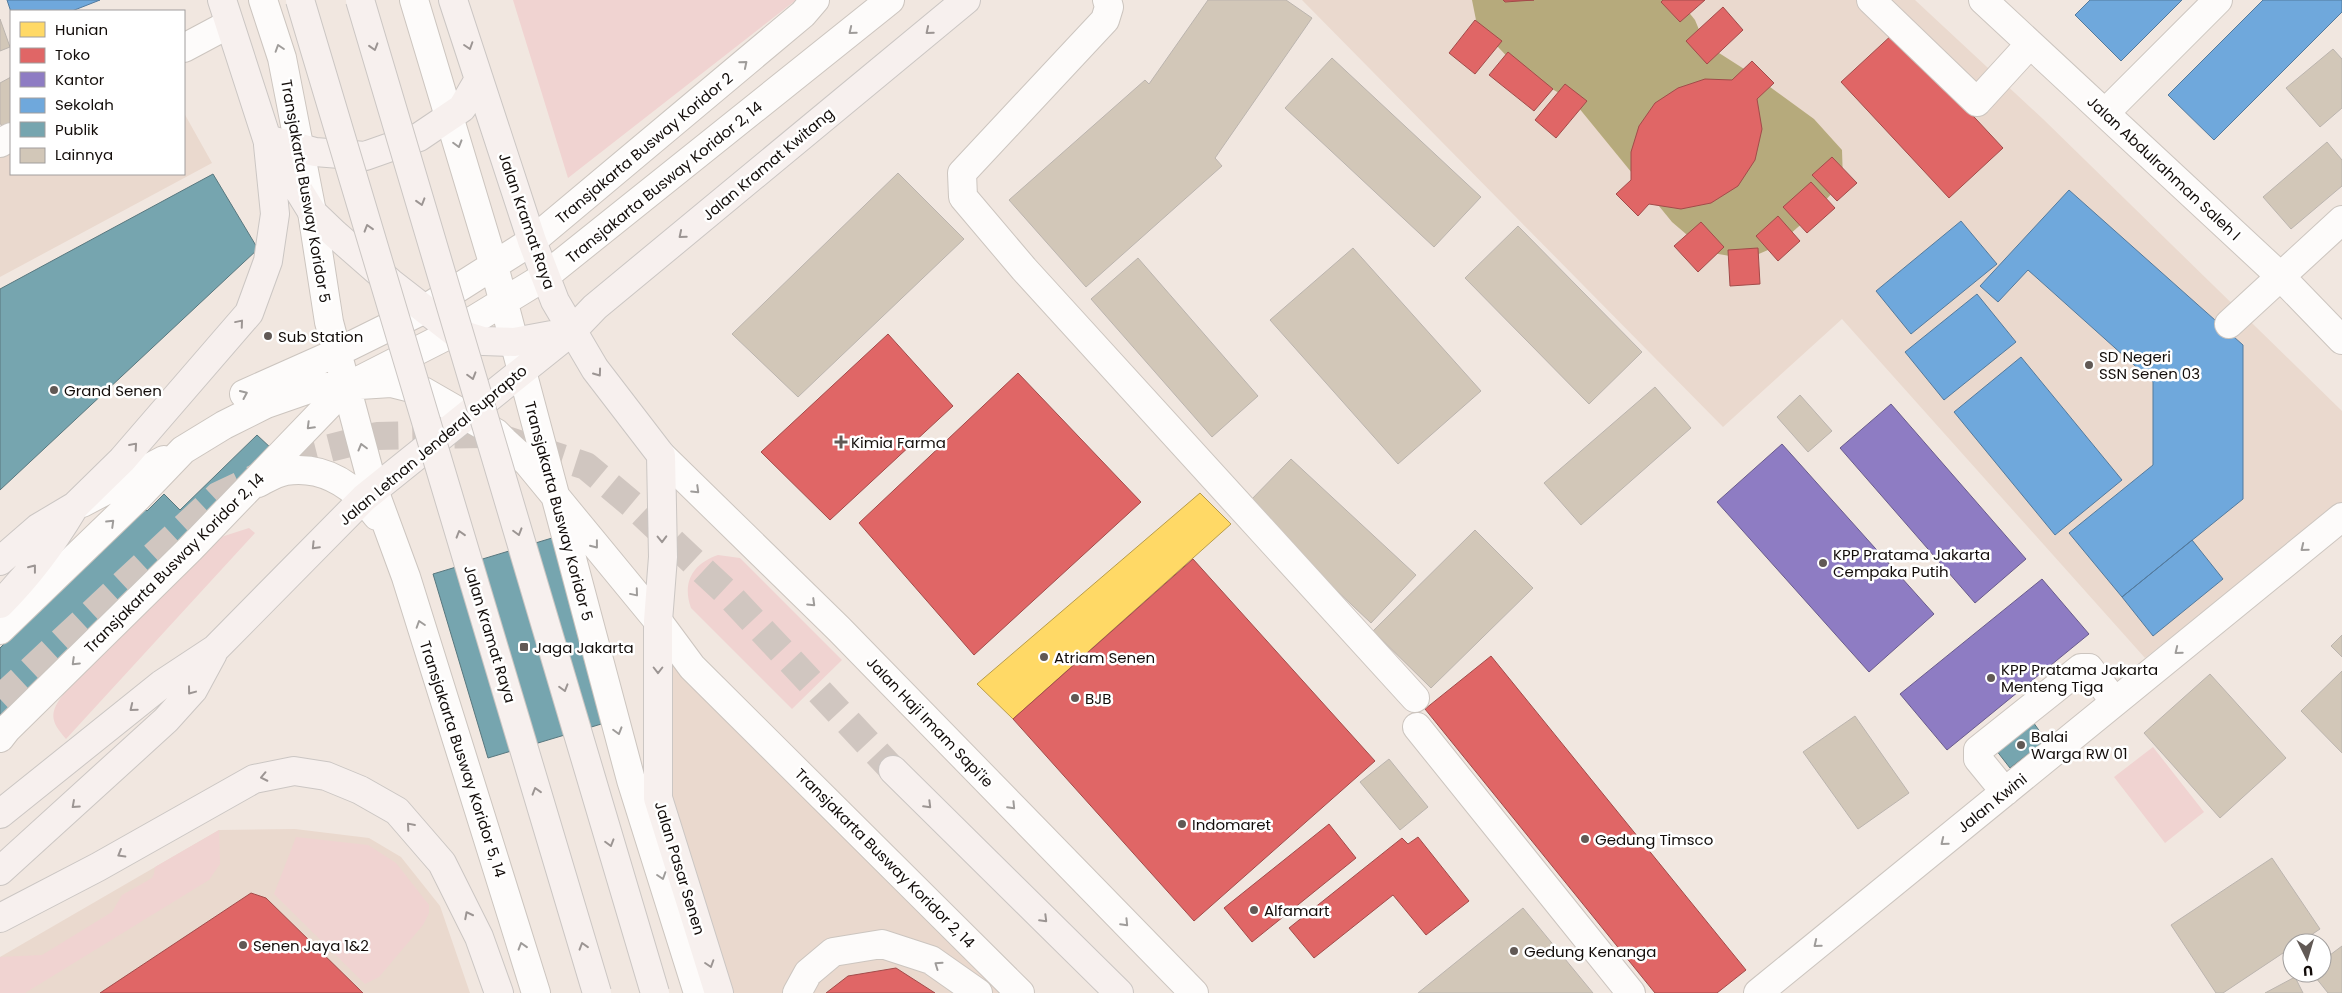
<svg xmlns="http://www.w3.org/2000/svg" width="2342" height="993" font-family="Poppins,sans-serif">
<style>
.built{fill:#ead9ce}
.green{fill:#f0d3d1}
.water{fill:#b6aa7c}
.homes{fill:#ffd966;stroke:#b89c4a}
.shops{fill:#e06666;stroke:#a24b4a}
.offices{fill:#8e7cc3;stroke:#695b8c}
.schools{fill:#6fa8dc;stroke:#537a9d}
.public{fill:#76a5af;stroke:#58777e}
.building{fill:#d2c7b8;stroke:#bbb4ae}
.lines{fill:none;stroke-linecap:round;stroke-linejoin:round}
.major-tunnel{stroke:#d0c6c0;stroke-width:28;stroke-dasharray:28 14;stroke-linecap:butt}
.minor-casing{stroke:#ccc5bf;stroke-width:30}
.major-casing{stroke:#cbc6c3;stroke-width:30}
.minor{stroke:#fdfbfa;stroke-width:28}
.major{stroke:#f7f0ee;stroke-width:28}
.major-bridge-casing{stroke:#cbc6c3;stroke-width:30;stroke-linecap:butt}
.major-bridge{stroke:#f7f0ee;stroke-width:28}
.oneway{stroke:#9f9c9a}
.oneway2{stroke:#9c9593}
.poi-dot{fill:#615955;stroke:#fff;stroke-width:2}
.labels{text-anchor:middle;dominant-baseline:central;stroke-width:5;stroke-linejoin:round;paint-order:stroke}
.street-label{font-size:15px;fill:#130d0a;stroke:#fff}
.poi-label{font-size:15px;fill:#130d0a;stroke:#fff;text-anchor:start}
</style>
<rect width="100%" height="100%" fill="#f1e7e0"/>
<!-- built -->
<path class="built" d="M1302,0h613l128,119 299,292v91l-197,156 -303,-339 -119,108z
M184,113l28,50 -212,114v-119l11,-6v22h173z
M658,621l367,372h-308l-59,-195z
M295,829l74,9 32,19 39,49 30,87h-470v-36l219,-127z"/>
<!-- green -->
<path class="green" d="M513,0h283l-228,178z
M249,528l6,5 -189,206c-16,-18 -17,-26 -2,-46l140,-145 17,-11z
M718,555l22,3 102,102 -50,49 -101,-101c-9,-25 1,-44 27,-53z
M2153,747l51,65 -39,31 -51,-66z
M219,830l1,34 -11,16 -184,113h-25v-36l42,-2 70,-43 10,-17 30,-17 2,-4 1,-7z
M296,837l72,8 28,18 33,42v8l-6,12 -44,52 -14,7 -91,-90z"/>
<!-- water -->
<path class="water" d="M1472,0h207l16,20 10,24 50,32 59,43 28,31 1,31 -30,33 -38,33 -28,12 -40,-7 -35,-30 -98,-120 -54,-32 -43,-45z"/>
<!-- homes -->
<path class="homes" d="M1200,493l31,31 -218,195 -36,-35z"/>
<!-- shops -->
<path class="shops" d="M1503,0h31l-29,2z
M1663,0h42l-25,22 -19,-20z
M1723,7l20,23 -36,34 -21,-23z
M1475,20l27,21 -27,33 -26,-21z
M1895,32l108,116 -54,50 -108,-116z
M1508,52l45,37 -19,22 -45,-36z
M1752,61l22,22 -17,16 5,30 -7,31 -17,26 -27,17 -30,6 -32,-5 -11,12 -22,-22 15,-14v-28l8,-26 16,-23 23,-15 27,-9 27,1z
M1565,84l22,17 -31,37 -21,-18z
M1832,157l25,26 -20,18 -25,-26z
M1811,182l24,26 -28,25 -24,-26z
M1778,216l22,25 -22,20 -22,-25z
M1701,222l23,25 -26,25 -24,-26z
M1758,248l2,36 -30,2 -2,-36z
M888,334l65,72 -123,114 -69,-68z
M1018,373l123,129 -167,153 -115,-132z
M1193,559l182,202 -181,160 -181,-202z
M1491,656l255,314 -29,23h-62l-230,-284z
M1329,824l27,34 -104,84 -28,-34z
M1418,837l51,64 -43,34 -33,-40 -79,63 -25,-30 113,-90 6,6z
M251,893l15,5 97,95h-263z
M896,968l39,25h-109l22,-17z"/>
<!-- offices -->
<path class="offices" d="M1891,404l135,155 -51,44 -135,-155z
M1782,444l152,170 -65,58 -152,-170z
M2042,579l47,55 -142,116 -47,-56z"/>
<!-- schools -->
<path class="schools" d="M7,0h93l-28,11 -61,1z
M2090,0h92l-61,61 -46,-46z
M2263,0h79v12l-128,128 -46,-45z
M2069,190l174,155v154l-121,98 -53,-64 84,-68v-83l-125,-112 -30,32 -18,-16z
M1961,221l36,43 -86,70 -35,-43z
M1977,294l39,48 -72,58 -39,-48z
M2021,357l101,123 -67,55 -101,-123z
M2192,540l31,39 -70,57 -31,-39z"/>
<!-- public -->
<path class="public" d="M213,174l45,75 -258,241v-201z
M257,435l15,14 -272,270v-71l142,-141 5,4 17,-17 16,16z
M552,538l56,184 -120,36 -55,-184z
M2033,722l13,18 -36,28 -14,-18z"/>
<!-- building -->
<path class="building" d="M1208,0h78l26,18 -97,140 7,8 -136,121 -77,-87 136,-120 4,4z
M0,19l10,28 -10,4z
M2333,49l9,10v49l-22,19 -34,-39z
M1332,58l149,139 -47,50 -149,-139z
M11,77v50l-7,3 -4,-7v-40z
M2327,142l15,18v26l-51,43 -28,-32z
M898,173l66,66 -166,158 -66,-63z
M1518,226l124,126 -53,52 -124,-126z
M1353,248l128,143 -83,73 -128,-144z
M1138,258l120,138 -46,41 -121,-138z
M1655,387l36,41 -110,97 -37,-42z
M1800,395l32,36 -24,21 -31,-35z
M1291,459l125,116 -45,48 -125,-118z
M1475,530l58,58 -102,100 -58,-57z
M2342,635v22l-11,-11z
M2342,671v82l-41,-42z
M2210,674l76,84 -66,60 -76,-85z
M1855,716l54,77 -51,36 -55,-77z
M1389,759l39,48 -28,23 -40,-48z
M2272,858l48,71 -21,14h-7v4l-69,46h-7l-45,-68z
M1523,908l70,85h-175z
M2342,946v47h-14l-16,-20h10v-12z
M2295,977l8,16h-38z"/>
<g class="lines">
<!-- major-tunnel -->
<path class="major-tunnel" d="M0,699l218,-203 88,-42 71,-18 111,-2 98,32 48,40 92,86 167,178"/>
<defs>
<path id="minor" d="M263,0l19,58 30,154 17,110 45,168 32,87 130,416
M414,0l80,266 137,514 67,213
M1107,0l2,7 -4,13 -143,153 1,24 61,72 391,429
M1871,0l106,102 53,-58
M1983,0l297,276 62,64
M184,48l45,-24
M2105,113l113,-113
M0,143l11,-6
M2229,324l113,-104
M244,394l92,-41 89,-44 107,-68 271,-227 12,-14
M661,455l178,174 355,364
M258,483c8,-4 19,-11 28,-12 39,-6 69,16 91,45
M82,503l82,-43
M0,630l136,-131 47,-49 41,-25 42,-21 46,-16 79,-5 32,8 73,42 8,8 24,22 130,158 34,46 328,326
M1417,727l214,266
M0,738l7,-9 183,-180 156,-162 108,-55 90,-55 346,-277
M2005,792l-27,-33v-9l103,-82h8l26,34
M797,993l11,-20 25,-21 49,-8 49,16 47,33
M1758,993l584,-476"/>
<path id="major" d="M222,0l45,139 45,73 23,22 56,49 63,49 29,9 31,1 54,-10
M453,0l79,241 23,60 40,68 66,86 2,102 -5,64v177l61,195
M267,139l48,13 50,4 54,-19 43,-29 17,-29
M0,561l38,-33 37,-22 47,-46 127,-147 19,-52 7,-47 -7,-69
M0,604c29,-29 52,-60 73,-95
M893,770l226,223
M0,814l162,-130 53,-35 149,-151 208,-167 23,-24 371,-307
M0,871l166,-151 27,-30 20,-37
M0,918l98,-51 156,-88 40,-8 32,5 34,14 37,21 45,52 37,74 20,56"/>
</defs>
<!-- minor casing -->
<use href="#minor" class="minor-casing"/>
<!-- major casing -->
<use href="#major" class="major-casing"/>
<!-- minor -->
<use href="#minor" class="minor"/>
<!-- major -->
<use href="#major" class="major"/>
<defs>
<path id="major-bridge" d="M300,0l297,993
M360,0l295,993"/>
</defs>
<!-- major-bridge casing -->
<use href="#major-bridge" class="major-bridge-casing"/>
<!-- major-bridge -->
<use href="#major-bridge" class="major-bridge"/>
</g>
<!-- one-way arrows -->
<defs><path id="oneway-chevron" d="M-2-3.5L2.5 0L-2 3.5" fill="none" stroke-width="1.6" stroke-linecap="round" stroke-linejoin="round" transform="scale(1.25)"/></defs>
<g class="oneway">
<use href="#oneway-chevron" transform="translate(852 31) rotate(141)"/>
<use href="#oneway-chevron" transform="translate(279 48) rotate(-108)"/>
<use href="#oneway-chevron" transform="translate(744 64) rotate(-40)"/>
<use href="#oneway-chevron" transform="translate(458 144) rotate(74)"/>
<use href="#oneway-chevron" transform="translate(244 394) rotate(-24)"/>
<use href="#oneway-chevron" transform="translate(310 426) rotate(135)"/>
<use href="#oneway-chevron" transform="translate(362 447) rotate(-105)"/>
<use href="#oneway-chevron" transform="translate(696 490) rotate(44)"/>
<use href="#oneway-chevron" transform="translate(111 523) rotate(-44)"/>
<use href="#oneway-chevron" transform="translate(595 545) rotate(52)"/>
<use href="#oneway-chevron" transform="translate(2304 548) rotate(141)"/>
<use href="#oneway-chevron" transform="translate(635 593) rotate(50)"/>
<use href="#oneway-chevron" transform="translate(812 603) rotate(44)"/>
<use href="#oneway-chevron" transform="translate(420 624) rotate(-108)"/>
<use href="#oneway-chevron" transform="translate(2178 651) rotate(141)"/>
<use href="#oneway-chevron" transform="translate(75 662) rotate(136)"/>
<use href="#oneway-chevron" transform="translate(618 731) rotate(74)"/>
<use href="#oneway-chevron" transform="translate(1012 806) rotate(46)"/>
<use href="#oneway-chevron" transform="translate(1944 842) rotate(141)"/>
<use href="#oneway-chevron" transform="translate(662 876) rotate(72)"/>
<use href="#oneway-chevron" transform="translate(1125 923) rotate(46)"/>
<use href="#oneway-chevron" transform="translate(1817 944) rotate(141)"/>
<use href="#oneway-chevron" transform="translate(522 946) rotate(-107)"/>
<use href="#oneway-chevron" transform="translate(938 965) rotate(-145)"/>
</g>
<g class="oneway2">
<use href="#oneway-chevron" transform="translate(929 31) rotate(140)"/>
<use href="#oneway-chevron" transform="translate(469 46) rotate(72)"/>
<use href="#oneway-chevron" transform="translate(374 47) rotate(73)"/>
<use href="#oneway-chevron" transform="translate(421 202) rotate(73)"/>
<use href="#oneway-chevron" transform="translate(368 228) rotate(-107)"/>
<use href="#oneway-chevron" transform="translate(682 235) rotate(140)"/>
<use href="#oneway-chevron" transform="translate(240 323) rotate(-50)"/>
<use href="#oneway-chevron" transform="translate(598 373) rotate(54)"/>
<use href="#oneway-chevron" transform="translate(472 376) rotate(74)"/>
<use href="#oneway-chevron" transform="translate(134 446) rotate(-49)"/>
<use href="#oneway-chevron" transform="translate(518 532) rotate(74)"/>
<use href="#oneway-chevron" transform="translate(460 534) rotate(-107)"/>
<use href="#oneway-chevron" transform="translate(662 539) rotate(89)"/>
<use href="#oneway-chevron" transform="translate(315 546) rotate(134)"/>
<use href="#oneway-chevron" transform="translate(33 568) rotate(-52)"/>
<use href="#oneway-chevron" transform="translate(658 670) rotate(90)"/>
<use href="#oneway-chevron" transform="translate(564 688) rotate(74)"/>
<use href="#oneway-chevron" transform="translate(191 691) rotate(127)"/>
<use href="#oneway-chevron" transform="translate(133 708) rotate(141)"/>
<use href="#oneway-chevron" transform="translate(264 777) rotate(168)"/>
<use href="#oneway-chevron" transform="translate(536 791) rotate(-107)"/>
<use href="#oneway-chevron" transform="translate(75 805) rotate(138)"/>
<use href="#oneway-chevron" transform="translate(928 805) rotate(45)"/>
<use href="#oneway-chevron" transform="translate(410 826) rotate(-131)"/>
<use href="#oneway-chevron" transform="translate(610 843) rotate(74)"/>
<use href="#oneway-chevron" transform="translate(121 854) rotate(150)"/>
<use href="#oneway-chevron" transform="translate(468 915) rotate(-117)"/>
<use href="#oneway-chevron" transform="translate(1044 919) rotate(45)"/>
<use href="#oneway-chevron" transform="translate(583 946) rotate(-107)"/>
<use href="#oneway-chevron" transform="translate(710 964) rotate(72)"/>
</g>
<!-- markers -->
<g class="poi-dot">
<circle cx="268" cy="336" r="5"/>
<circle cx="2089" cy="365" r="5"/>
<circle cx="54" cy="390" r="5"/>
<path d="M838.5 434.5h5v5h5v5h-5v5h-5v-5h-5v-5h5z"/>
<circle cx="1823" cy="563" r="5"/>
<rect x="519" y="642" width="10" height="10" rx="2.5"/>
<circle cx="1044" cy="657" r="5"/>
<circle cx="1991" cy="678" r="5"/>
<circle cx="1075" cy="698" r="5"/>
<circle cx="2021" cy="745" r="5"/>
<circle cx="1182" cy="824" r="5"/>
<circle cx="1585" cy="839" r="5"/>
<circle cx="1254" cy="910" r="5"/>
<circle cx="243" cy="945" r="5"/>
<circle cx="1514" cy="951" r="5"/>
</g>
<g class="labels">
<!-- street labels -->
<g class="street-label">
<text transform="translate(644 148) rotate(-40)">Transjakarta Busway Koridor 2</text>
<text transform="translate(768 164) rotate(-40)">Jalan Kramat Kwitang</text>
<text transform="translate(2164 168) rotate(43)">Jalan Abdulrahman Saleh I</text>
<text transform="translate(664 182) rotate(-39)">Transjakarta Busway Koridor 2, 14</text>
<text transform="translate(306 191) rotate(80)">Transjakarta Busway Koridor 5</text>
<text transform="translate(527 221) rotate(71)">Jalan Kramat Raya</text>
<text transform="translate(433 445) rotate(-40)">Jalan Letnan Jenderal Suprapto</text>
<text transform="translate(559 511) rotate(75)">Transjakarta Busway Koridor 5</text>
<text transform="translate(174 563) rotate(-45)">Transjakarta Busway Koridor 2, 14</text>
<text transform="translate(490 634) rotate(73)">Jalan Kramat Raya</text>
<text transform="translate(930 722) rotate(46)">Jalan Haji Imam Sapi'ie</text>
<text transform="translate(463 759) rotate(72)">Transjakarta Busway Koridor 5, 14</text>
<text transform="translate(1992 803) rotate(-39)">Jalan Kwini</text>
<text transform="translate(885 858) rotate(45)">Transjakarta Busway Koridor 2, 14</text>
<text transform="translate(680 868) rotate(73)">Jalan Pasar Senen</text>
</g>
<!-- poi labels -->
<g class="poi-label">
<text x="278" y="336">Sub Station</text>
<text x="2099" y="356">SD Negeri<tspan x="2099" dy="17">SSN Senen 03</tspan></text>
<text x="64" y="390">Grand Senen</text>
<text x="851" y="442">Kimia Farma</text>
<text x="1833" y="554">KPP Pratama Jakarta<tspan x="1833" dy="17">Cempaka Putih</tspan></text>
<text x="534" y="647">Jaga Jakarta</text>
<text x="1054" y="657">Atriam Senen</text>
<text x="2001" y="669">KPP Pratama Jakarta<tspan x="2001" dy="17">Menteng Tiga</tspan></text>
<text x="1085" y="698">BJB</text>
<text x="2031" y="736">Balai<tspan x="2031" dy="17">Warga RW 01</tspan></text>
<text x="1192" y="824">Indomaret</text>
<text x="1595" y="839">Gedung Timsco</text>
<text x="1264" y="910">Alfamart</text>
<text x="253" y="945">Senen Jaya 1&amp;2</text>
<text x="1524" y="951">Gedung Kenanga</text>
</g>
</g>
<!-- legend -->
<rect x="10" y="10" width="175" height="165" fill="#ffffff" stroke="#a19e9d"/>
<rect x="20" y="22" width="25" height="15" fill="#ffd966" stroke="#a19e9d"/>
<text x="55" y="35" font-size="15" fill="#130d0a">Hunian</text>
<rect x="20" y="48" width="25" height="15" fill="#e06666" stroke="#a19e9d"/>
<text x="55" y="60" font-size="15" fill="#130d0a">Toko</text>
<rect x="20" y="72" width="25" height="15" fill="#8e7cc3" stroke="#a19e9d"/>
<text x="55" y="85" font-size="15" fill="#130d0a">Kantor</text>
<rect x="20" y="98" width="25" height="15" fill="#6fa8dc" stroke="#a19e9d"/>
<text x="55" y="110" font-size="15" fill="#130d0a">Sekolah</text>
<rect x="20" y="122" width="25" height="15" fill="#76a5af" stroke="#a19e9d"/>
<text x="55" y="135" font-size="15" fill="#130d0a">Publik</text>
<rect x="20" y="148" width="25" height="15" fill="#d2c7b8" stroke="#a19e9d"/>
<text x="55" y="160" font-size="15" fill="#130d0a">Lainnya</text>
<!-- north arrow -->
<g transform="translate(2307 958) rotate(175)"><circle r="24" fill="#ffffff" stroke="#a19e9d"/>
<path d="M0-4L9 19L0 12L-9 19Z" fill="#615955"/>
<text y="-8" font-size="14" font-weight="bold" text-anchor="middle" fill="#130d0a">U</text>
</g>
</svg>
